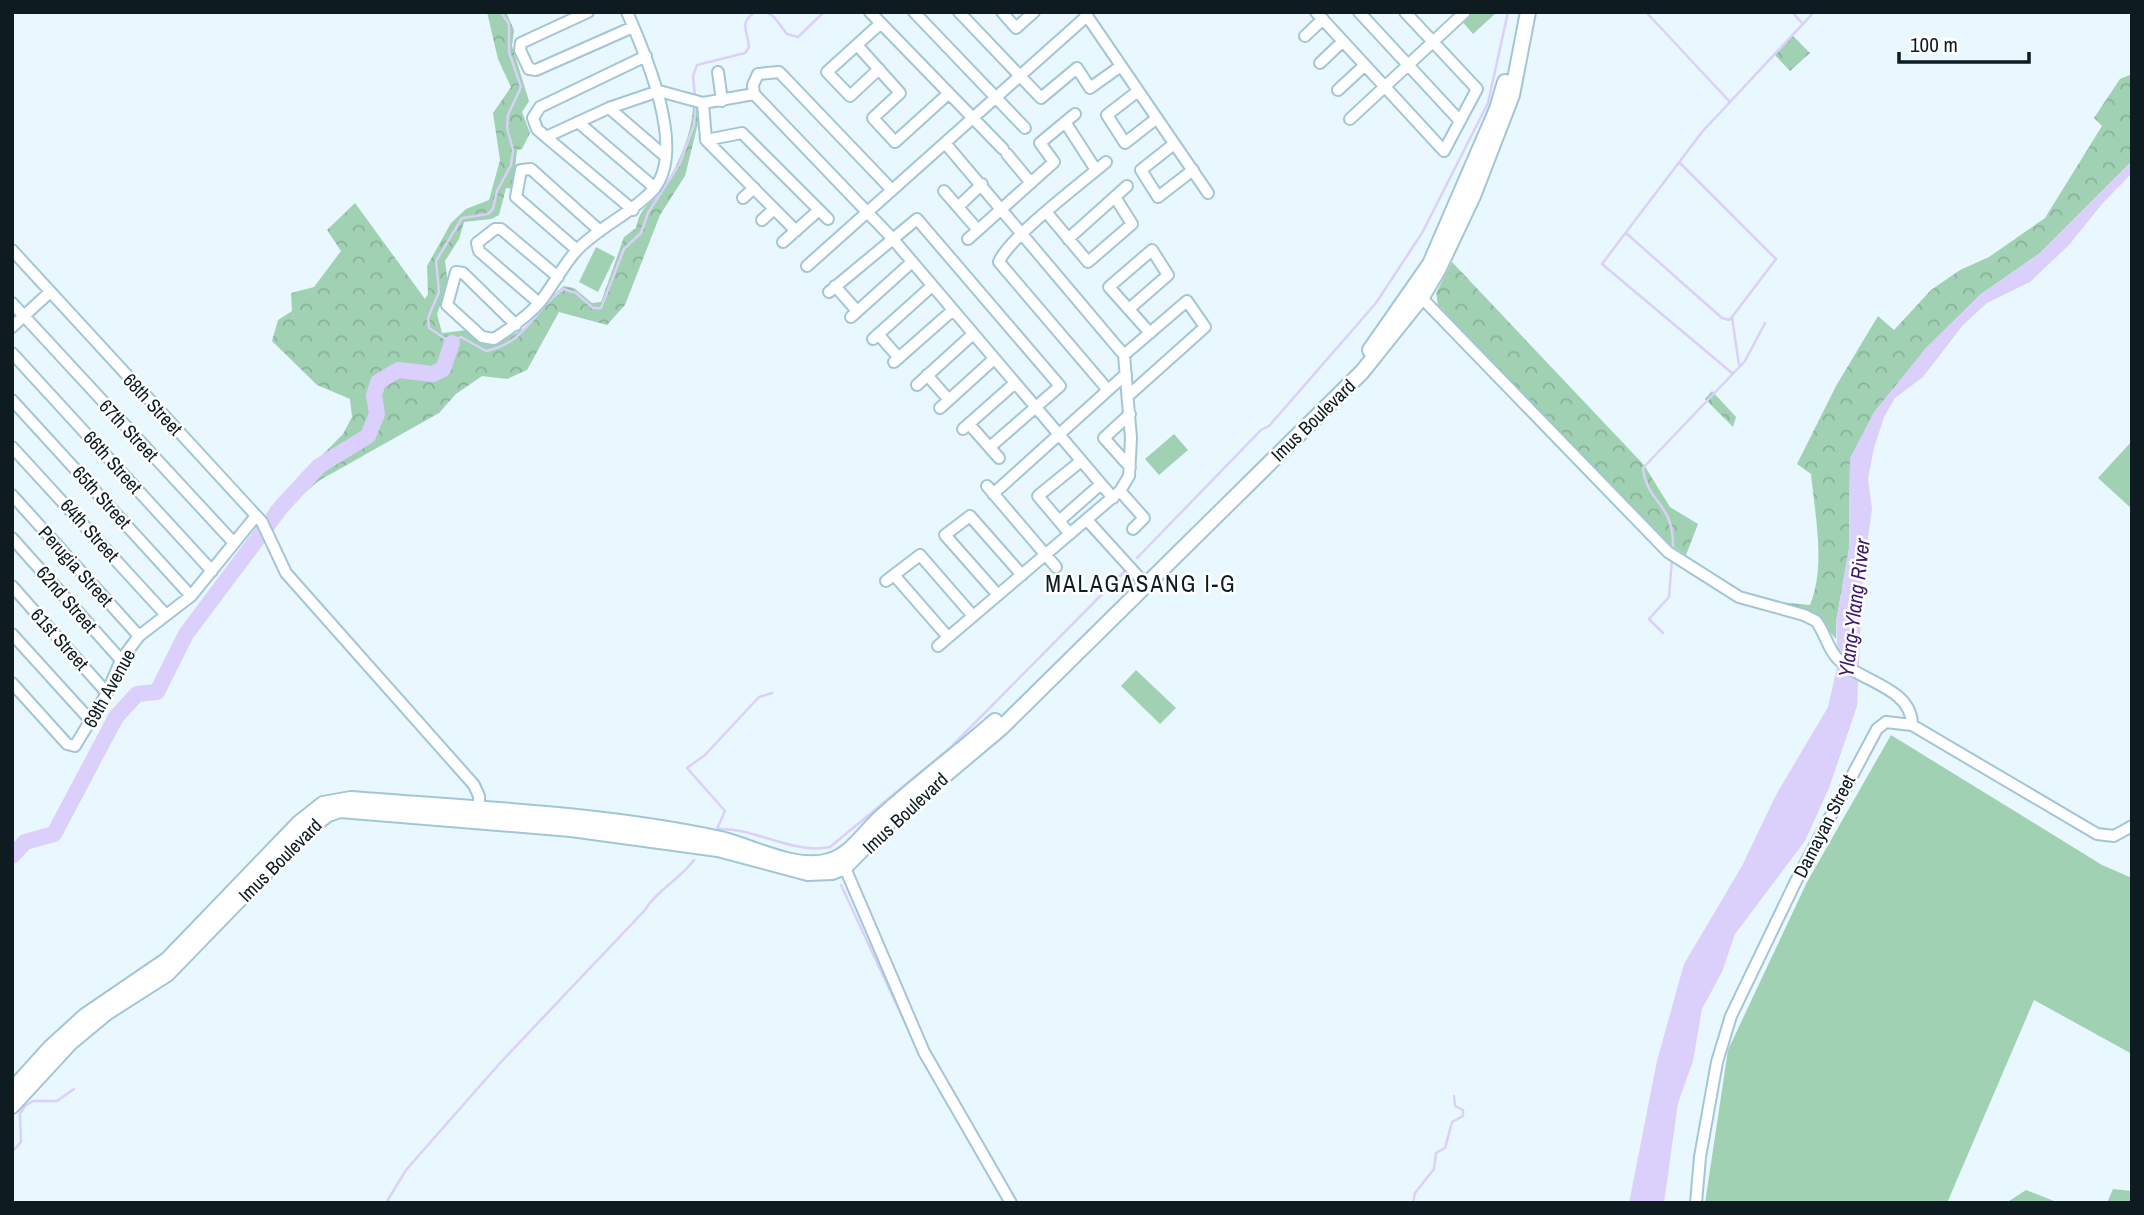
<svg xmlns="http://www.w3.org/2000/svg" width="2144" height="1215" font-family="'Archivo Narrow',sans-serif">
<style>
.green{fill:#a0d1b2}
.forest{fill:url(#forest-crowns)}
.water{fill:#dbd0fc}
.lines{fill:none;stroke-linecap:round;stroke-linejoin:round}
.stream{stroke:#dbd0fc;stroke-width:2.5}
.river{stroke:#dbd0fc;stroke-width:16}
.minor-casing{stroke:#a2c6d6;stroke-width:14}
.major-casing{stroke:#a2c6d6;stroke-width:18}
.minor{stroke:#fff;stroke-width:10}
.major{stroke:#fff;stroke-width:14}
.labels{text-anchor:middle;dominant-baseline:central;stroke-width:5;stroke-linejoin:round;paint-order:stroke}
.street-label{font-size:19px;fill:#0e1c22;stroke:#fff}
.water-label{font-size:21px;font-style:italic;fill:#3b1b6b;stroke:#fff}
.quarter-label{font-size:23px;letter-spacing:2px;fill:#0e1c22;stroke:#fff}
</style>
<defs>
<pattern id="forest-crowns" width="20" height="18" patternUnits="userSpaceOnUse" patternTransform="scale(1.75)"><rect width="20" height="18" fill="#a0d1b2"/><path d="M2 6a3 3 0 1 1 6 0M12 15a3 3 0 1 1 6 0" fill="none" stroke="#89b399"/></pattern>
</defs>
<rect width="100%" height="100%" fill="#e9f7fe"/>
<!-- green -->
<path class="green" d="M1468,12h29l-24,22 -13,-15z
M596,247l19,10 -17,35 -19,-10z
M1174,434l14,16 -29,25 -14,-16z
M2132,441v68l-34,-31z
M1136,670l40,38 -16,16 -39,-38z
M1891,735l211,130 30,13v176l-98,-54 -87,203h-242l23,-153 79,-168z
M2113,1189l19,2v12h-25z
M2026,1190l33,13h-53z"/>
<!-- forest -->
<path class="forest" d="M487,12h19l8,18 -2,16 17,55 -7,11 8,21 -8,16 -5,1 -4,39 -7,-1 -7,27 -8,4 -27,3 -5,17 -14,22 3,23 -11,30 5,19 26,-3 18,14c12,-4 28,-8 38,-16 15,-13 23,-30 40,-42l10,2 18,15 9,-1 23,-65 12,-9c6,-26 14,-20 27,-40 15,-21 30,-57 30,-83l6,2 1,8 -15,61 -25,39 -35,90 -18,20 -48,-13 -32,58 -20,9 -25,-3 -26,18 -17,19 -119,67 -22,18 -20,24 -8,-7v-7l73,-74 9,-17 -2,-18 -33,-14 -45,-44 6,-21 14,-9 -1,-18 23,-6 27,-36 -14,-21 28,-27 70,96 3,-5 -1,-28 24,-43 15,-14 23,-9 11,-40 -7,-47 18,-26 -13,-28z
M1793,36l17,17 -20,18 -15,-16z
M2132,74v87l-92,92 -59,41 -56,55 -75,109 -1,91 -13,73v17l-20,-23 -39,-14 33,3c16,-39 5,-90 1,-131l-14,-10 39,-78 42,-70 16,14 37,-40 29,-20 29,-13 56,-39 57,-92 -8,-8 26,-39z
M1452,262l192,203 26,42 28,17 -12,31 -26,-17 -222,-233 -2,-12z
M1712,391l24,26 -3,10 -28,-28z"/>
<!-- water -->
<path class="water" d="M2132,161v12l-30,31 -33,41 -39,37 -43,21 -24,22 -40,52 -28,21 -11,19 -10,31 -6,31 4,30 -9,63 -6,134 -28,82 -24,53 -70,93 -13,38 -20,37 -9,52 -15,42 -14,100h-35l28,-142 27,-97 58,-98 34,-71 52,-88 10,-44 -2,-41 13,-73 1,-91 24,-46 51,-63 56,-55 59,-41z"/>
<g class="lines">
<!-- stream -->
<path class="stream" d="M501,12l8,12v28l12,35 -13,28 -1,13 6,22 -2,15 -14,26 -4,18 -5,5 -26,4 -26,43 3,31 -11,26 1,10 23,15 9,-6 25,14c42,-9 46,-40 77,-62l13,4 17,15h8l23,-59 17,-16 7,-20 32,-50 14,-38 2,-21
M766,12l8,5 13,17 11,3 26,-25
M1646,12l84,90
M1792,12l11,12
M695,97l-2,-21 4,-11 48,-12 4,-6c-1,-16 -11,-23 6,-35
M1679,162l97,97 -44,58 7,48
M1626,233l96,85 7,2 3,-3
M1732,373l-130,-109 100,-132 112,-120
M1673,547c1,-45 -26,-43 -30,-79l102,-107 20,-38
M1137,558l124,-128 8,-4 107,-123 46,-70 66,-130 20,-91
M1663,633l-14,-14 20,-22 3,-37
M717,829l8,-18 -38,-43 18,-13 54,-58 13,-4
M718,829c36,-2 75,26 112,18l121,-100 175,-177
M841,885l72,155
M12,1152l9,-10 -1,-28 5,-8 8,-5h24l17,-12
M386,1203l20,-33 94,-107 145,-153c12,-20 34,-30 49,-50
M1413,1203l2,-10 19,-24 2,-16 9,-5 7,-26 11,-6v-6l-8,-4 -1,-10"/>
<!-- river -->
<path class="river" d="M12,856l13,-14 29,-8 62,-117 21,-23 20,-2 29,-58 96,-128 37,-40 49,-30 9,-22 -3,-19 4,-13 20,-12 35,4 10,-5 9,-26"/>
<defs>
<path id="minor" d="M588,12l-67,31 -1,7 9,19 7,1 97,-43
M870,12l133,137
M914,12l111,116
M959,12l82,86 36,-30 13,20 31,-22
M1002,12l14,16 18,-16
M1316,12l128,139 33,-62 -72,-77
M1359,12l101,109
M1085,13l123,180
M1305,36l18,-17
M857,45l43,48 -27,25 22,24 53,-48
M1320,63l23,-22
M879,69l-29,27 -23,-24 54,-49
M718,72l4,29
M1338,90l27,-25
M1138,91l-31,24 18,28 32,-25
M703,103l3,37 90,91
M609,108l57,49
M1350,119l115,-107
M578,122l77,66
M1065,122l31,48
M546,137l-9,-8 -4,-11 7,-11 106,-51
M706,140l36,-7 86,86
M1174,144l-33,26 17,27 35,-27
M1007,154l24,29
M1106,162c-23,20 -98,76 -107,100l109,128
M892,190l-109,-114 -4,-4 -21,2 -5,11 1,9 138,144 221,260
M944,191l34,39
M743,198l11,-10
M958,207l24,-23
M633,210l-87,-73 63,-29 50,-17 44,12 51,-9
M1047,213l41,49 44,-38 -17,-27
M762,220l12,-11
M968,239l86,-77 -14,-19 35,-29
M1068,239l59,-53
M783,242l36,-32
M12,250l250,272 24,51 188,212 5,11v18
M577,250l-61,-53 5,-27 10,-1 69,62
M807,266l280,-250
M835,286l22,25
M829,292l88,-73 143,167 -70,61
M1416,292l252,260 71,45 65,18 12,6c9,11 12,29 22,38 22,23 74,28 74,66
M12,303l222,240
M539,303l-60,-52 -2,-8 18,-14h6l57,48
M1129,309l39,-34 -16,-25 -43,37 41,46
M851,317l61,-55
M516,325l-53,-52 -7,-1 -9,33 35,32 12,2c17,-11 33,-22 46,-37 13,-16 23,-37 37,-52 23,-24 54,-36 76,-60 35,-39 -8,-137 -26,-178
M12,327l38,-35
M878,334l21,24
M873,339l59,-53
M12,353l200,218
M1124,355l63,-54 18,26 -76,68
M894,362l59,-52
M927,375l22,25
M917,385l56,-51
M12,400l179,196
M940,408l54,-49
M969,424l30,34
M963,429l52,-46
M12,447l154,168
M1130,467l-26,-29 26,-24
M987,486l69,81
M1120,491l24,27 -11,11
M993,494l133,-120
M12,495l127,141
M1087,520l58,64
M1059,521l42,-37
M1070,534l-32,-38 43,-35
M12,538l109,122
M894,575l54,62
M886,581l34,-26 53,61
M12,586l95,107
M998,595l-53,-60 25,-19 52,59
M12,634l79,87
M938,646l182,-155 9,-15 2,-38 -7,-83 -179,-212
M12,683l55,61 8,2 32,-53 14,-33 18,-24 52,-40 65,-80
M842,861l82,191 87,151
M1696,1203l4,-46 17,-95 14,-46 65,-135 81,-152 9,-7 26,3 185,109 17,2 18,-10"/>
<path id="major" d="M1370,350l60,-86 67,-155 8,-27
M12,1090l38,-42 35,-32 82,-56 132,-137 24,-19 28,-5c123,10 249,14 370,40 32,8 75,32 108,22 22,-6 36,-30 52,-44 37,-34 77,-63 114,-96
M12,1106l59,-64 35,-29 61,-39 140,-144 21,-16 12,-4 231,19 147,20 90,24 24,-1 13,-5 43,-44 113,-95 361,-356 60,-75 16,-27 35,-74 39,-101 16,-83"/>
</defs>
<!-- minor casing -->
<use href="#minor" class="minor-casing"/>
<!-- major casing -->
<use href="#major" class="major-casing"/>
<!-- minor -->
<use href="#minor" class="minor"/>
<!-- major -->
<use href="#major" class="major"/>
</g>
<g class="labels">
<!-- street labels -->
<g class="street-label">
<text transform="translate(153 404) rotate(47)">68th Street</text>
<text transform="translate(1313 420) rotate(-44)">Imus Boulevard</text>
<text transform="translate(129 430) rotate(47)">67th Street</text>
<text transform="translate(113 462) rotate(48)">66th Street</text>
<text transform="translate(102 497) rotate(48)">65th Street</text>
<text transform="translate(90 530) rotate(48)">64th Street</text>
<text transform="translate(76 566) rotate(48)">Perugia Street</text>
<text transform="translate(67 599) rotate(49)">62nd Street</text>
<text transform="translate(60 639) rotate(48)">61st Street</text>
<text transform="translate(109 688) rotate(-61)">69th Avenue</text>
<text transform="translate(905 813) rotate(-43)">Imus Boulevard</text>
<text transform="translate(1824 826) rotate(-63)">Damayan Street</text>
<text transform="translate(280 860) rotate(-45)">Imus Boulevard</text>
</g>
<!-- water labels -->
<g class="water-label">
<text transform="translate(1854 608) rotate(-83)">Ylang-Ylang River</text>
</g>
<!-- quarter labels -->
<g class="quarter-label">
<text x="1141" y="583">MALAGASANG I-G</text>
</g>
</g>
<!-- border -->
<rect width="2144" height="1215" fill="none" stroke="#0e1c22" stroke-width="28"/>
<!-- scale -->
<path d="M1899 52v10h130v-10" fill="none" stroke="#0e1c22" stroke-width="3.5"/>
<text x="1910" y="52" font-size="21" fill="#0e1c22" stroke="#ffffff" stroke-width="5" paint-order="stroke">100 m</text>
</svg>
